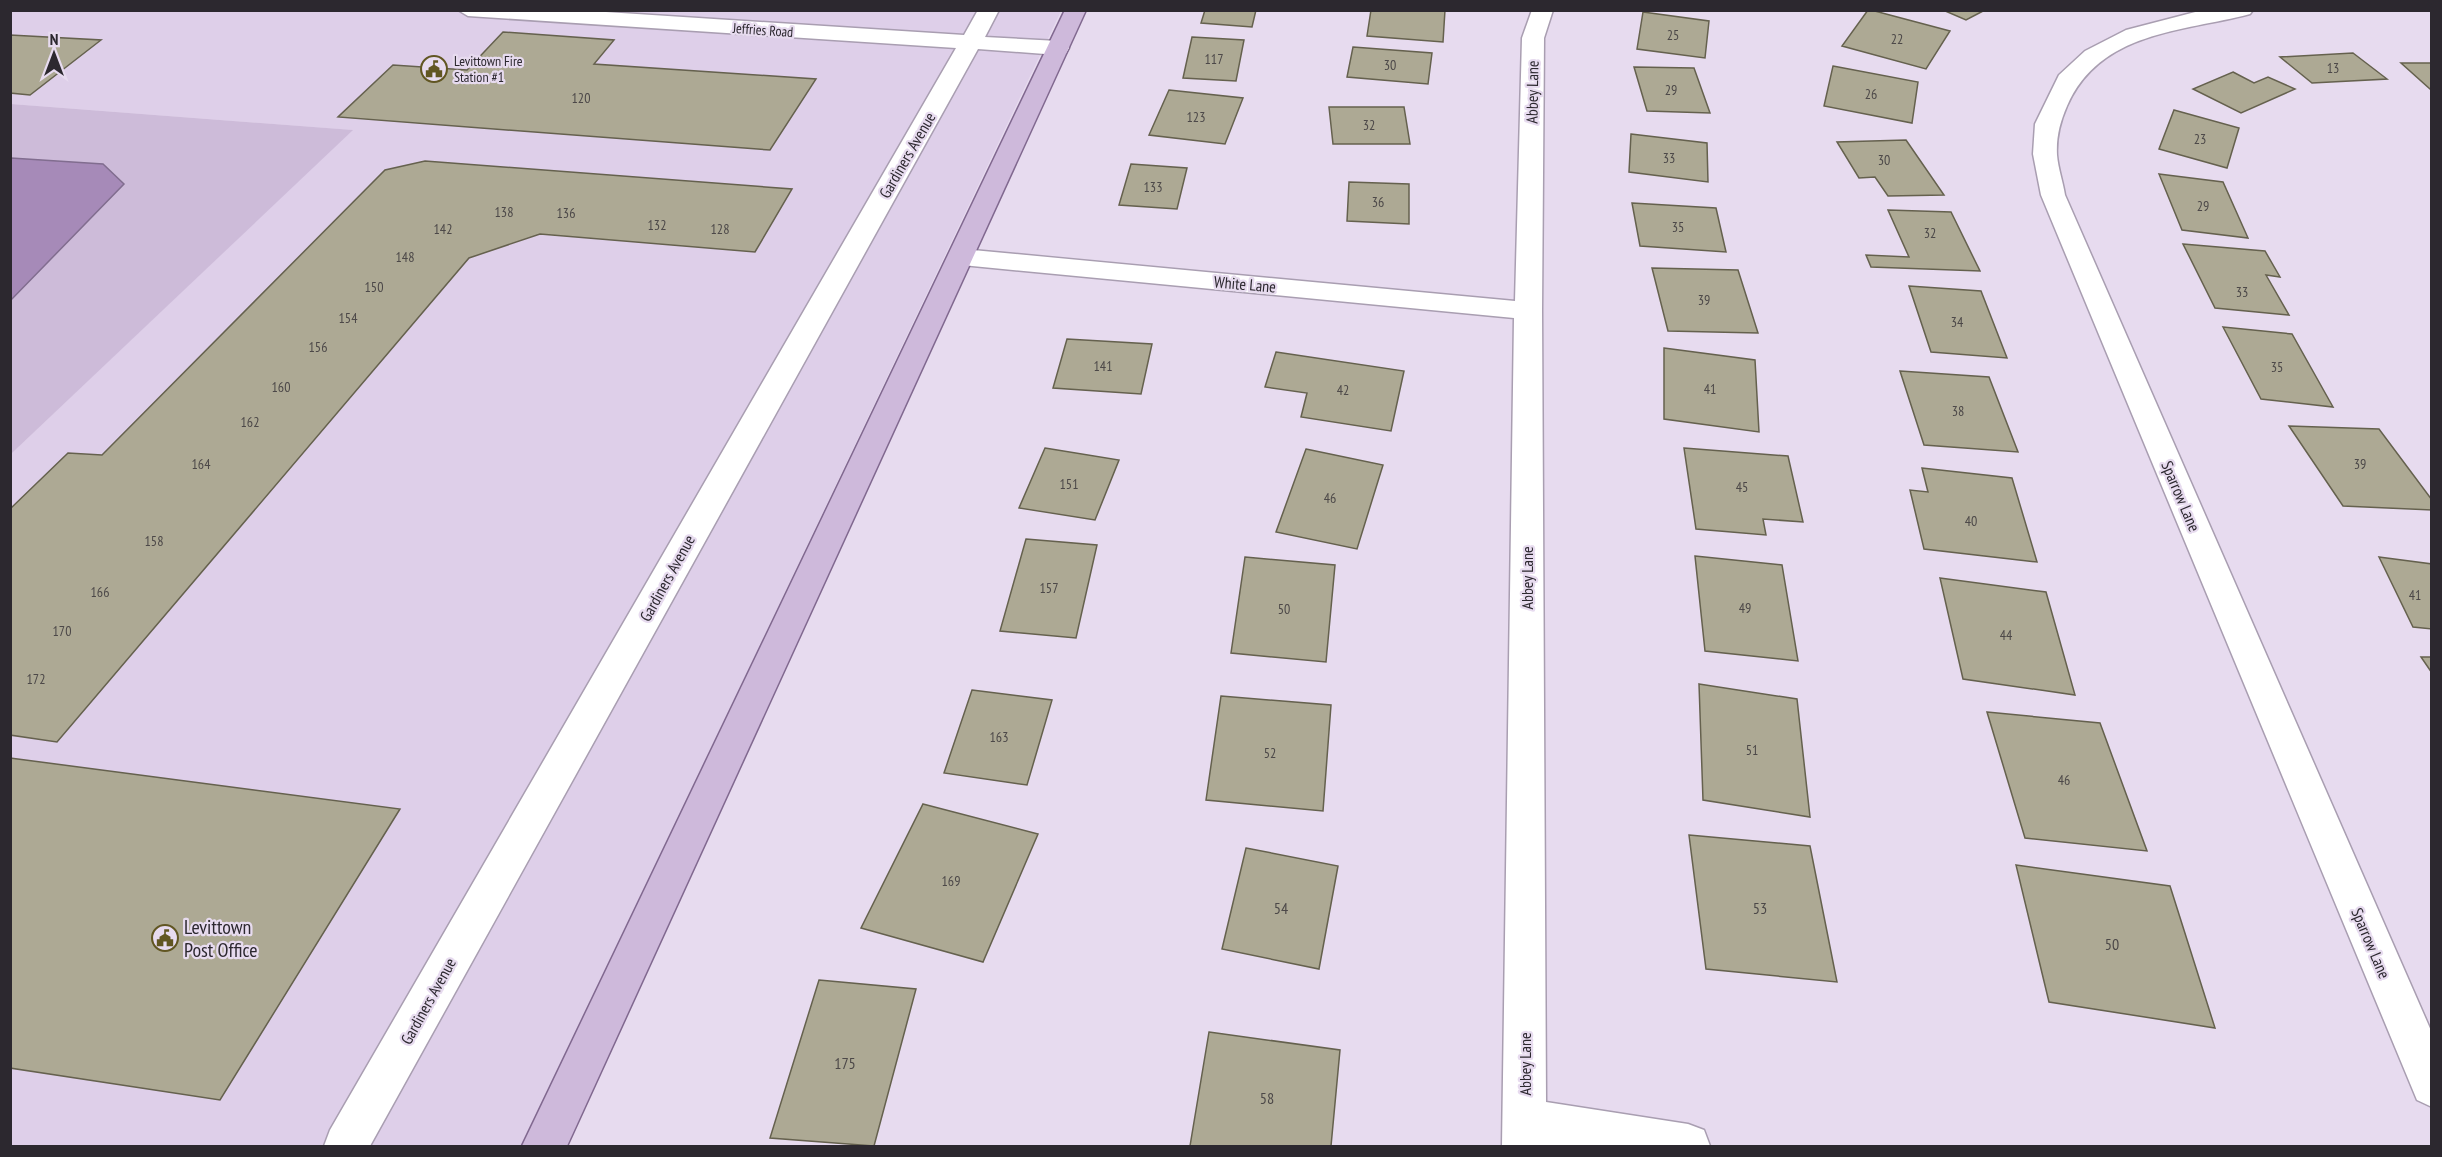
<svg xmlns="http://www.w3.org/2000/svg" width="2442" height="1157" font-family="'PT Sans Narrow',sans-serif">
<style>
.built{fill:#decfe9}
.green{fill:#cdbbd9}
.water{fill:#a68ab8;stroke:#816d8f;stroke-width:1.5}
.building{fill:#ada994;stroke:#65614e;stroke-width:1.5}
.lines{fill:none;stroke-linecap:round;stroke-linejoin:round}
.minor-casing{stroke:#a99eb1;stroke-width:3}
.major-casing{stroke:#80688f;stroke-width:3}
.minor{fill:#fff;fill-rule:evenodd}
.major{fill:#ceb9db;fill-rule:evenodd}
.labels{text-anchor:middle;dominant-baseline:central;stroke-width:4.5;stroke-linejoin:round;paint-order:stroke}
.far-street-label{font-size:14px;fill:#2c282f;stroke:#e7dbef}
.number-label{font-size:14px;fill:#4c4848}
.far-poi-label{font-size:14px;fill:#2c282f;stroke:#e7dbef;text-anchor:start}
.street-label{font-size:16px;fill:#2c282f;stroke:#e7dbef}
.near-number-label{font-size:16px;fill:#4c4848}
.near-poi-label{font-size:20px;fill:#2c282f;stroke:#e7dbef;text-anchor:start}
</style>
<rect width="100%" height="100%" fill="#e7dbef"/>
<!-- built -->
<path class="built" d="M10,11h1051l-539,1135h-511v-692l341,-324 -341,-26z"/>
<!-- green -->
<path class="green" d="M11,104l342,26 -342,324z"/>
<!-- water -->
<path class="water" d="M11,158l92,6 21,20 -113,116z"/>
<!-- building -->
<path class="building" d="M1205,10h51l-4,17 -51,-4z
M1371,10h74l-2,32 -76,-6z
M1868,10h3l79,21 -24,38 -84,-23z
M1943,10h42l-19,10z
M1643,12l66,9 -4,37 -68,-9z
M503,32l111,8 -20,24 222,15 -46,71 -432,-33 55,-52 74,5z
M10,35l91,5 -71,55 -20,-2z
M1192,37l52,3 -8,41 -53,-3z
M1353,47l79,6 -4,31 -81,-7z
M2353,53l34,26 -75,4 -32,-26z
M2401,63h31v26h-2z
M1833,66l85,16 -6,41 -88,-17z
M1634,67l60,1 16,45 -63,-2z
M2233,72l21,11 14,-6 27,12 -54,24 -48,-24z
M1169,90l74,8 -18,46 -76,-9z
M1329,107h75l6,37h-77z
M2174,110l65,18 -12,40 -68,-19z
M1631,134l76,9 1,39 -79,-10z
M1906,140l38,55 -56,1 -13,-19 -16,1 -22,-36z
M425,161l367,28 -37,63 -215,-18 -71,24 -412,484 -47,-7v-226l58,-56 34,2 283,-285z
M1131,164l56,4 -10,41 -58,-4z
M2159,174l64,8 25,56 -66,-8z
M1349,182l60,2v40l-62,-3z
M1632,203l84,5 10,44 -86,-6z
M1888,210l63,2 29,59 -109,-4 -5,-12 43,2z
M2183,244l82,7 15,26 -14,-2 23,40 -74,-7z
M1652,268l86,2 20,63 -90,-2z
M1909,286l72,5 26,67 -76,-6z
M2223,327l69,7 41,73 -72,-8z
M1067,339l85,5 -11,50 -88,-6z
M1664,348l91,12 4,72 -95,-13z
M1276,352l128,19 -13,60 -90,-14 6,-24 -42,-6z
M1900,371l89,6 29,75 -94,-7z
M2289,426l90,3 53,71v10l-89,-4z
M1045,448l74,12 -24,60 -76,-12z
M1684,448l104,8 15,66 -40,-3 3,16 -70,-6z
M1306,449l77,16 -26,84 -81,-17z
M1922,468l90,10 25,84 -113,-13 -14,-59 18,2z
M1026,539l71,6 -21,93 -76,-7z
M1695,556l87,9 16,96 -93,-10z
M1245,557l90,8 -9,97 -95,-9z
M2379,557l53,7v65l-19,-2z
M1940,578l106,14 29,103 -112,-16z
M2421,657h11v16z
M1699,684l98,15 13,118 -107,-17z
M972,690l80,10 -25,85 -83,-12z
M1221,696l110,9 -8,106 -117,-11z
M1987,712l113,11 47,128 -122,-13z
M10,758l390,51 -180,291 -210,-32z
M923,804l115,30 -55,128 -122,-34z
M1689,835l121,11 27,136 -131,-13z
M1246,848l92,18 -19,103 -97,-20z
M2016,865l154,21 45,142 -166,-26z
M819,980l97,9 -42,157 -104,-8z
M1209,1032l131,18 -9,96h-141z"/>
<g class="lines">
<defs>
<path id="minor" d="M458,10h117l389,25 14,-25h21l-14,27 73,4 8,2 3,5 -3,5 -8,2 -80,-6 -608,1097h-46l6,-16 626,-1082 -488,-32z
M1532,10h21l-9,28 -2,273 4,791 142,22 16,6 6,16h-208l12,-828 -552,-53 -9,-2 -4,-6 4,-6 9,-2 553,52 7,-263z
M2203,10h50l-3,4c-68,18 -150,17 -183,92 -7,16 -11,31 -10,49 1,13 6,27 8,40l367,838v74l-15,-7 -376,-905 -8,-41 2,-30 24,-49 26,-24 41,-21z"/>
<path id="major" d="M1065,10h21l-519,1136h-45z"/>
</defs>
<!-- minor casing -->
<use href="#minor" class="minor-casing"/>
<!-- major casing -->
<use href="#major" class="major-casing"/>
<!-- minor -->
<use href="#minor" class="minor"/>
<!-- major -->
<use href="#major" class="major"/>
</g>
<!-- icons -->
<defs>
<symbol id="civic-ring" viewBox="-11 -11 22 22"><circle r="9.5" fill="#e7dbef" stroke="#615622" stroke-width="1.5"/><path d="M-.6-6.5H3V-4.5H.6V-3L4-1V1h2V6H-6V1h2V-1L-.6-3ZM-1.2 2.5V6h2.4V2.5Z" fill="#615622"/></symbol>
</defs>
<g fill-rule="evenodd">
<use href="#civic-ring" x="419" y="54" width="30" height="30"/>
<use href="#civic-ring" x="150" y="923" width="30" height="30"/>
</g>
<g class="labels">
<!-- far-street labels -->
<g class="far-street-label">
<text transform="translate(763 30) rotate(4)">Jeffries Road</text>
</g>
<!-- number labels -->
<g class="number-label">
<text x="1673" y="35">25</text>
<text x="1897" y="39">22</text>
<text x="1214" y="59">117</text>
<text x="1390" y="65">30</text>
<text x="2333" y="68">13</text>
<text x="1671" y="90">29</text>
<text x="1871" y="94">26</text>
<text x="581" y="98">120</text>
<text x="1196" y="117">123</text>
<text x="1369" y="125">32</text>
<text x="2200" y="139">23</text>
<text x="1669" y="158">33</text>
<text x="1884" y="160">30</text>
<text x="1153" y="187">133</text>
<text x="1378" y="202">36</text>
<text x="2203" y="206">29</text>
<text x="504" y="212">138</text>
<text x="566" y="213">136</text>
<text x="657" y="225">132</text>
<text x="1678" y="227">35</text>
<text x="443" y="229">142</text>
<text x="720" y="229">128</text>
<text x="1930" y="233">32</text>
<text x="405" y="257">148</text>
<text x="374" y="287">150</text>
<text x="2242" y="292">33</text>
<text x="1704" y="300">39</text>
<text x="348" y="318">154</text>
<text x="1957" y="322">34</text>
<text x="318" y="347">156</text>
<text x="1103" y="366">141</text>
<text x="2277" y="367">35</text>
<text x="281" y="387">160</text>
<text x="1710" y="389">41</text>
<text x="1343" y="390">42</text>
<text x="1958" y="411">38</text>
<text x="250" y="422">162</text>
<text x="201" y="464">164</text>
<text x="2360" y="464">39</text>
<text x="1069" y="484">151</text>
<text x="1742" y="487">45</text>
<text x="1330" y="498">46</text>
<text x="1971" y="521">40</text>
<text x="154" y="541">158</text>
<text x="1049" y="588">157</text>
<text x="100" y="592">166</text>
<text x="2415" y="595">41</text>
<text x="1745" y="608">49</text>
<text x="1284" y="609">50</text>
<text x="62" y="631">170</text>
<text x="2006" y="635">44</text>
<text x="36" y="679">172</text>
<text x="999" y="737">163</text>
<text x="1752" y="750">51</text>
<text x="1270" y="753">52</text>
<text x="2064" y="780">46</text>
<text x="951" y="881">169</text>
</g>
<!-- far-poi labels -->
<g class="far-poi-label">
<text x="454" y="61">Levittown Fire<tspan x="454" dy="16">Station #1</tspan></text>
</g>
<!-- street labels -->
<g class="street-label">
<text transform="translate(1532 92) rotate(-89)">Abbey Lane</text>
<text transform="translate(907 155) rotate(-60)">Gardiners Avenue</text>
<text transform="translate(1245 284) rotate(5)">White Lane</text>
<text transform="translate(2181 496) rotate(67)">Sparrow Lane</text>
<text transform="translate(667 578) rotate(-61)">Gardiners Avenue</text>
<text transform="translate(1527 578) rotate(-90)">Abbey Lane</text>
<text transform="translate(2371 943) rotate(67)">Sparrow Lane</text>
<text transform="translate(428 1001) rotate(-61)">Gardiners Avenue</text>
<text transform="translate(1525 1064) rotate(-90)">Abbey Lane</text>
</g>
<!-- near-number labels -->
<g class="near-number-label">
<text x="1281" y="908">54</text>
<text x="1760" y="908">53</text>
<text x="2112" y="944">50</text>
<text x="845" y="1063">175</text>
<text x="1267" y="1098">58</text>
</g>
<!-- near-poi labels -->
<g class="near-poi-label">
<text x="184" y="927">Levittown<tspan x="184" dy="23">Post Office</tspan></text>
</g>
</g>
<!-- border -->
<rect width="2442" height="1157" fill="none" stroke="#2c282f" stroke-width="24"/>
<!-- north arrow -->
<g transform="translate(54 54)" stroke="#e7dbef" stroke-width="4.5" paint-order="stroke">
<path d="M0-4.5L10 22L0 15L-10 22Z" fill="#2c282f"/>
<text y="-9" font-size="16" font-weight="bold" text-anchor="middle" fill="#2c282f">N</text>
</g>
</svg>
